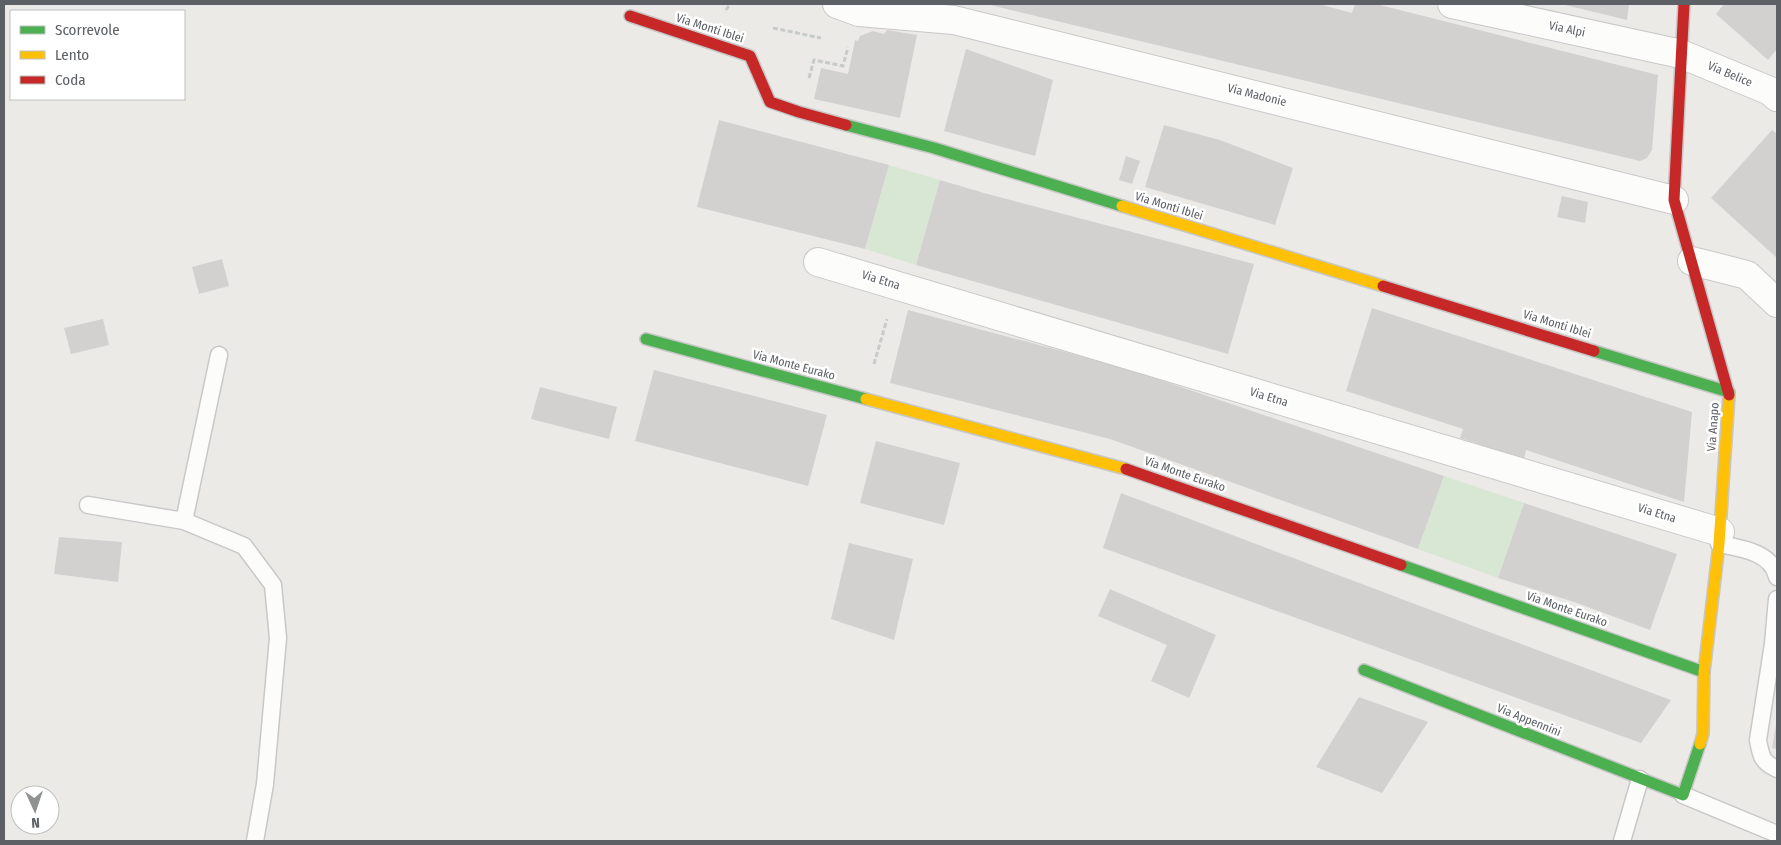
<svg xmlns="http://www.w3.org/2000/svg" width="1781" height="845" font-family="'Fira Sans Condensed',sans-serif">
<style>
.green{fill:#d8e7d3}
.building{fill:#d3d1d0}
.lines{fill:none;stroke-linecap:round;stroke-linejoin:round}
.lane-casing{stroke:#c8c8c8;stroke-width:19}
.street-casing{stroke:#c8c8c8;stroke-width:30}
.fast-casing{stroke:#c6c7c6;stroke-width:14}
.slow-casing{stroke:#c6c7c6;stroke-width:14}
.jam-casing{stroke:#c6c7c6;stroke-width:14}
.path{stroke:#c7cbc9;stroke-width:3;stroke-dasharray:5 2.5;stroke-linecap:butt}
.lane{stroke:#fcfcfb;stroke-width:16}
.street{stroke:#fcfcfb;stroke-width:28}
.fast{stroke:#4caf50;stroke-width:11}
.slow{stroke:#ffc107;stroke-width:11}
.jam{stroke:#c62828;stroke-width:11}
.labels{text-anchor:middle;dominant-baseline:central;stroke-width:5;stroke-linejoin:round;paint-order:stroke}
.street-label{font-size:12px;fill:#5d6165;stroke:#fff}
</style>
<rect width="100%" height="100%" fill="#eceae7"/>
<!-- green -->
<path class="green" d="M889,165l51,15 -24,85 -51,-16z
M1444,476l80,27 -26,75 -80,-29z"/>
<!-- building -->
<path class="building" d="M986,4h333l33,9 3,-9h21l282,71 -6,75 -5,8 -7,3z
M1561,4h68l-2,16z
M1724,4h53v45l-9,11 -52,-46z
M887,30l30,5 -17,83 -86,-19 7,-31 27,6 7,-34 3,1 2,-5 13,-5 11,3z
M966,49l87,31 -18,76 -91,-25z
M719,120l170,45 -24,84 -168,-42z
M1164,125l56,15 73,28 -18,57 -130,-38z
M1772,130l5,4v124l-66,-60z
M1126,156l14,5 -8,23 -13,-4z
M940,180l44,13 270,71 -26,90 -312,-89z
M1562,196l26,6 -3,21 -28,-6z
M222,259l7,27 -30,8 -7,-27z
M1372,308l320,104 -8,90 -158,-52 -2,9 -64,-21 3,-9 -117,-38z
M908,310l217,58 319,108 -26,73 -308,-110 -220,-56z
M103,319l6,26 -38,9 -7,-26z
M654,370l173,45 -19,71 -173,-45z
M540,387l77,20 -8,32 -78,-20z
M876,441l84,22 -16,62 -84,-22z
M1121,493l339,128 211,79 -30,43 -538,-195z
M1524,503l153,51 -27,76 -76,-28 -76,-24z
M59,537l63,5 -4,40 -64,-8z
M849,543l64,16 -19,81 -63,-21z
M1110,589l106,46 -27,63 -38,-17 16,-36 -69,-29z
M1359,697l69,25 -46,71 -66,-26z
M1776,725h1v24l-5,-1z"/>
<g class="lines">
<defs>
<path id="lane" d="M88,505l96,16 60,25 29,39 5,53 -13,146 -10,57
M184,521l35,-166
M1719,544c21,4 53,8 58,33
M1777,599l-4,45 -15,96c3,17 4,22 19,29
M1683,795l94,39
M1622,841l18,-62"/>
<path id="street" d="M837,4l22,8 95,8 720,180
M1452,4l229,50 89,37 7,6
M1692,261l55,14 30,28
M818,262l902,270"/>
<path id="fast" d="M846,125l88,23 188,58
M646,339l220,60
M1594,351l135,41
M1401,565l303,107
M1364,670l319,125 17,-51"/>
<path id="slow" d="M1122,206l261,80
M866,399l260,70
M1700,744l3,-10 1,-62 15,-128 10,-149"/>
<path id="jam" d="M1684,4l-10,196 55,195
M630,16l120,40 20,46 29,10 47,13
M1383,286l211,65
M1126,469l275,96"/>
</defs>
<!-- lane casing -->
<use href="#lane" class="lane-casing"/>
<!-- street casing -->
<use href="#street" class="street-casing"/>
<!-- fast casing -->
<use href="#fast" class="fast-casing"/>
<!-- slow casing -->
<use href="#slow" class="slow-casing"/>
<!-- jam casing -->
<use href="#jam" class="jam-casing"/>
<!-- path -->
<path class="path" d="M726,10l4,-6
M773,28l48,10
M809,78l5,-18 29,6 5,-19
M874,364l13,-45"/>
<!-- lane -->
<use href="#lane" class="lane"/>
<!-- street -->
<use href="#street" class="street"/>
<!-- fast -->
<use href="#fast" class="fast"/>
<!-- slow -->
<use href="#slow" class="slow"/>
<!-- jam -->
<use href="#jam" class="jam"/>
</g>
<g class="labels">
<!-- street labels -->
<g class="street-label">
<text transform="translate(710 28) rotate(18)">Via Monti Iblei</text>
<text transform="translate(1567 29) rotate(12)">Via Alpi</text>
<text transform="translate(1730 74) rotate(23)">Via Belice</text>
<text transform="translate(1257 95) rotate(14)">Via Madonie</text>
<text transform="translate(1169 206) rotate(17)">Via Monti Iblei</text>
<text transform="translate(881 280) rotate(17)">Via Etna</text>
<text transform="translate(1557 324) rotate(17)">Via Monti Iblei</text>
<text transform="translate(794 365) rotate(15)">Via Monte Eurako</text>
<text transform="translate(1269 397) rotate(17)">Via Etna</text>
<text transform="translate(1713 427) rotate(-86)">Via Anapo</text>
<text transform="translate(1185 474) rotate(19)">Via Monte Eurako</text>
<text transform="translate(1657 513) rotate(17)">Via Etna</text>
<text transform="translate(1567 609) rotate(19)">Via Monte Eurako</text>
<text transform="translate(1529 720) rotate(22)">Via Appennini</text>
</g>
</g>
<!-- border -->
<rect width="1781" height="845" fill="none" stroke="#5d6165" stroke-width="10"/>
<!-- legend -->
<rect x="10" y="10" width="175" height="90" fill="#ffffff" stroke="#bec0c1"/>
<rect x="20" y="26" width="25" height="8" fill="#4caf50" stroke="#bec0c1"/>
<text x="55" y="35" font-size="15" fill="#5d6165">Scorrevole</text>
<rect x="20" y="51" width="25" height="8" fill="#ffc107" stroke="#bec0c1"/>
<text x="55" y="60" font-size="15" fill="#5d6165">Lento</text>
<rect x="20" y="76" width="25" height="8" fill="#c62828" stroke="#bec0c1"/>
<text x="55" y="85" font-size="15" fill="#5d6165">Coda</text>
<!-- north arrow -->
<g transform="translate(35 810) rotate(177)"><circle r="24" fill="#ffffff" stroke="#bec0c1"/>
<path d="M0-4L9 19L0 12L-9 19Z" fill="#8f9192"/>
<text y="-8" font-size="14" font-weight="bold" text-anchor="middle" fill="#5d6165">N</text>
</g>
</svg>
